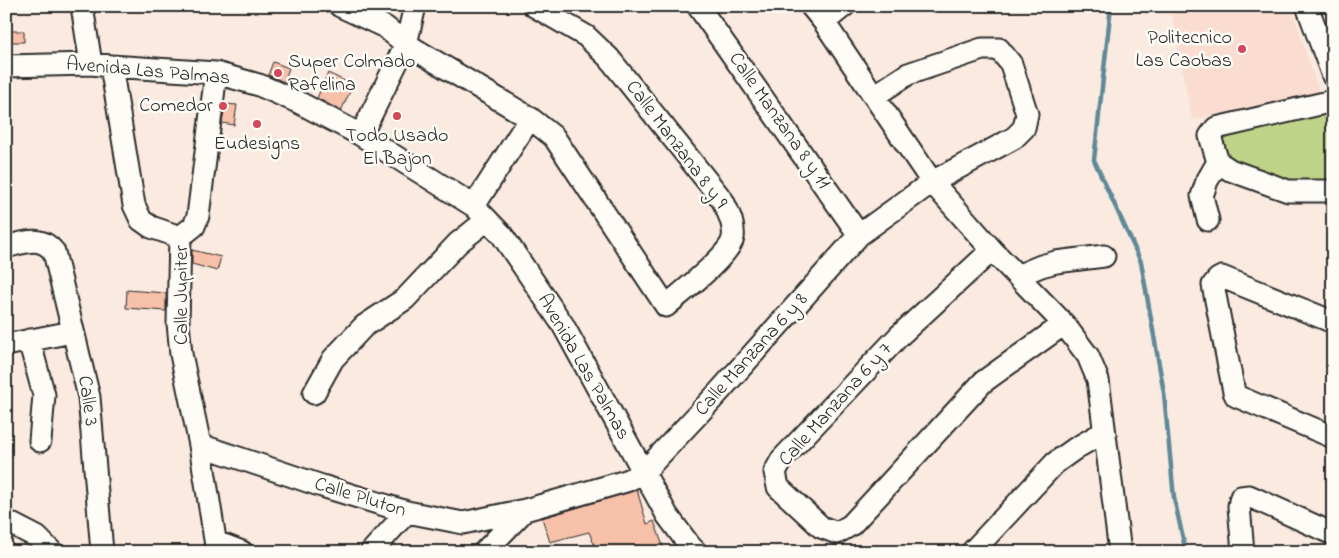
<svg xmlns="http://www.w3.org/2000/svg" width="1339" height="558" font-family="'Indie Flower',sans-serif">
<style>
.built{fill:#faddd0}
.green{fill:#c0d489;stroke:#76805a}
.lines{fill:none;stroke-linecap:round;stroke-linejoin:round}
.stream{stroke:#5e8998;stroke-width:4.5}
.building{fill:#f6c0a9;stroke:#2b2b2b}
.minor-casing{stroke:#2b2b2b;stroke-width:25}
.minor{stroke:#fdfcf7;stroke-width:21}
.poi-dot{fill:#d1495b;stroke:#fdfcf7;stroke-width:2}
.labels{text-anchor:middle;dominant-baseline:central;stroke-width:5;stroke-linejoin:round;paint-order:stroke}
.poi-label{font-size:20px;fill:#2b2b2b;stroke:#fdfcf7;text-anchor:end}
.street-label{font-size:20px;fill:#2b2b2b;stroke:#fdfcf7}
</style>
<rect width="100%" height="100%" fill="#fbeae0"/>
<filter id="ink" filterUnits="userSpaceOnUse"><feTurbulence type="fractalNoise" baseFrequency=".02" numOctaves="2"/><feDisplacementMap in="SourceGraphic" scale="10" xChannelSelector="R" yChannelSelector="G"/><feConvolveMatrix kernelMatrix="1 2 1 2 8 2 1 2 1" color-interpolation-filters="sRGB"/></filter>
<g filter="url(#ink)">
<!-- built -->
<path class="built" d="M1170,6h121l28,86 -127,28z"/>
<!-- green -->
<path class="green" d="M1333,109v77l-43,3 -58,-23 -16,-20 8,-12z"/>
<g class="lines">
<!-- stream -->
<path class="stream" d="M1111,6l-17,154 47,102 23,131 10,105 12,54"/>
</g>
<!-- building -->
<path class="building" d="M11,31h13v11h-13z
M273,62l16,6 -5,14 -16,-7z
M328,73l25,12 -12,26 -24,-13z
M225,104l12,1 -3,20 -12,-2z
M192,250l29,7 -4,14 -25,-7z
M127,290l39,3v18l-40,-3z
M637,490l10,34 7,-3 11,31h-68l-8,-20 -39,10 -8,-24z"/>
<g class="lines">
<defs>
<path id="minor" d="M82,6l9,58
M340,6l45,21 21,17 124,74 24,19 112,169c15,-13 64,-51 67,-68 2,-13 -5,-26 -10,-37l-114,-143 -23,-22 -52,-30
M698,6l161,229
M811,6l13,16 108,160 60,68 72,74 24,32 10,24 22,172
M1307,6l26,70
M824,22l20,-16
M6,66l85,-2 20,2 105,7 43,12 39,17 63,33 113,71 28,29 61,90 104,190 23,31 6,6
M111,66l23,139 7,15 10,7 29,10
M216,73l-18,143 -4,10 -14,11 -2,86 3,31 19,91 17,107
M1333,101l-117,27 -6,8 8,26 12,8 58,21h45
M361,135l45,-91 9,-38
M474,206l56,-88
M1208,220l-6,-24 5,-15 11,-19
M6,247c19,-5 35,-12 48,5l35,145 13,155
M992,250l-93,86 -117,123 -7,13 3,15 43,40 16,6 14,-8 132,-143 81,-58
M1017,276l24,-10 15,-4 48,-6
M1333,322l-111,-45 -4,2 -5,6 21,107 2,4 97,41
M29,340l15,55 -4,46
M6,345l66,-13
M314,393l19,-34 31,-33 41,-27 53,-56 29,-23
M200,445l122,41 85,26 56,11 62,-13
M6,521l31,16 15,15
M216,542l26,10
M371,552l36,-40
M484,552l41,-42 101,-29 17,-8 74,-79 142,-159 73,-53 82,-44 10,-10 3,-14 -16,-50 -12,-15h-17l-74,25 -34,22
M972,552l83,-89 21,-15 28,-16
M1243,552l-4,-46 2,-9 8,-1 84,38"/>
</defs>
<!-- minor casing -->
<use href="#minor" class="minor-casing"/>
<!-- minor -->
<use href="#minor" class="minor"/>
</g>
</g>
<!-- markers -->
<g class="poi-dot">
<circle cx="1242" cy="49" r="5"/>
<circle cx="278" cy="73" r="5"/>
<circle cx="223" cy="106" r="5"/>
<circle cx="397" cy="116" r="5"/>
<circle cx="257" cy="124" r="5"/>
</g>
<g class="labels">
<!-- poi labels -->
<g class="poi-label">
<text x="1232" y="38">Politecnico<tspan x="1232" dy="23">Las Caobas</tspan></text>
<text x="288" y="62" text-anchor="start">Super Colmado<tspan x="288" dy="23">Rafelina</tspan></text>
<text x="213" y="106">Comedor</text>
<text x="397" y="136" text-anchor="middle">Todo Usado<tspan x="397" dy="23">El Bajon</tspan></text>
<text x="257" y="144" text-anchor="middle">Eudesigns</text>
</g>
<!-- street labels -->
<g class="street-label">
<text transform="translate(148 72) rotate(5)">Avenida Las Palmas</text>
<text transform="translate(779 121) rotate(55)">Calle Manzana 8 y 11</text>
<text transform="translate(676 145) rotate(53)">Calle Manzana 8 y 9</text>
<text transform="translate(182 295) rotate(-90)">Calle Jupiter</text>
<text transform="translate(752 355) rotate(-48)">Calle Manzana 6 y 8</text>
<text transform="translate(583 367) rotate(60)">Avenida Las Palmas</text>
<text transform="translate(87 401) rotate(82)">Calle 3</text>
<text transform="translate(836 405) rotate(-48)">Calle Manzana 6 y 7</text>
<text transform="translate(360 498) rotate(17)">Calle Pluton</text>
</g>
</g>
<!-- margin -->
<rect width="1339" height="558" fill="none" stroke="#fdfcf7" stroke-width="25"/>
<rect x="12" y="12" width="1314" height="533" fill="none" stroke="#2b2b2b" stroke-width="2" filter="url(#ink)"/>
</svg>
